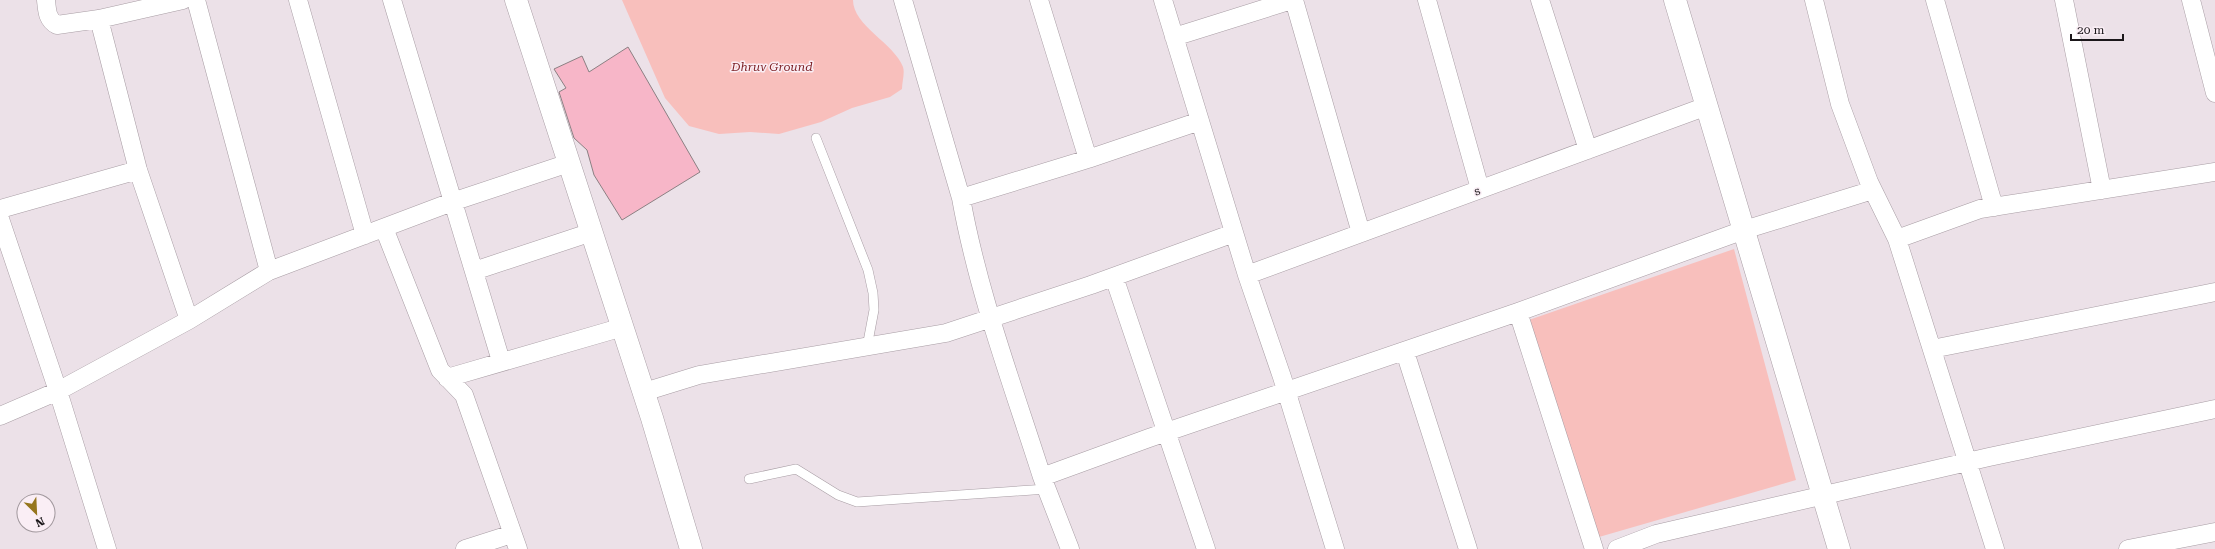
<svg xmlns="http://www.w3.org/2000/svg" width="2215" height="549" font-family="'Roboto Serif',serif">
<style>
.green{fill:#f8bfbc}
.building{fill:#f7b6c8;stroke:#8c8083}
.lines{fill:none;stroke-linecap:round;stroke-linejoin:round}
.lane-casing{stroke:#a89da4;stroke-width:10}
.street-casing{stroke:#a89da4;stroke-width:19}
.secondary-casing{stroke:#a89da4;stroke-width:23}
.lane{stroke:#fff;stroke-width:9}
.street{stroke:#fff;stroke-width:18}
.secondary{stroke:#fff;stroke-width:22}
.labels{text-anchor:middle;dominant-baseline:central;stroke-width:3;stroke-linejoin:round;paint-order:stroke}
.park-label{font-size:12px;font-style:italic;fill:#7c1f24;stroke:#faeef5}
.street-label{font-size:12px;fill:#1b171a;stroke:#faeef5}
</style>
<rect width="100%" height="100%" fill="#ece1e8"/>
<!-- green -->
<path class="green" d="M622,0h231c0,26 41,43 50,67 2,6 -1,15 -1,22l-12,8 -38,11 -31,14 -42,12 -29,-2 -31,2 -30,-8 -24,-28z
M1734,249l62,231 -197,57 -73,-216z"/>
<!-- building -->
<path class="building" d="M628,47l72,125 -78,48 -28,-45 -7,-25 -13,-12 -15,-46 7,-4 -12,-19 28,-13 7,16z"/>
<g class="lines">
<defs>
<path id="lane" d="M816,138l52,132 5,23 1,17 -7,37
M749,479l47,-10 42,26 19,7 190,-13"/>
<path id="street" d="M46,0c1,10 1,20 11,25l42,-6 84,-19
M196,0l73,271
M298,0l67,235
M392,0l109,361
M903,0l58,198c17,95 52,188 81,279
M1039,0l49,159
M1163,0l84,275 35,102 53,172
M1294,0l67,233
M1427,0l53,189
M1540,0l48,150
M1814,0l26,104 29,78 28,57 98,310
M1935,0l59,207
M2064,0l38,190
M2191,0l24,93
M1174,37l118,-37
M961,198l127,-39 112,-38
M0,209l138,-39
M0,219l58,172 49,158
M384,228l56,142 24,25 54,154
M1897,239l83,-30 235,-37
M474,271l118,-39
M1247,275l460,-169
M1114,277l92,272
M1518,312l76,237
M189,320l80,-49 183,-69 117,-39
M1932,349l283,-57
M1405,352l63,197
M447,378l176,-51
M644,392l55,-17 247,-42 145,-48 143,-52
M0,416l58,-25 131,-71 -51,-150 -39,-151
M465,549l47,-15
M1070,549l-28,-72 107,-39 369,-126 226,-82 129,-40
M1617,549l39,-15 333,-77 226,-48
M2128,549l87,-17"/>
<path id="secondary" d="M516,0l136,418 39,131
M1675,0l164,549"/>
</defs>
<!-- lane casing -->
<use href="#lane" class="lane-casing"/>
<!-- street casing -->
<use href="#street" class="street-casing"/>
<!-- secondary casing -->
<use href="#secondary" class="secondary-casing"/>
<!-- lane -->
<use href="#lane" class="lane"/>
<!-- street -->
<use href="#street" class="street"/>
<!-- secondary -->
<use href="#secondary" class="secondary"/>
</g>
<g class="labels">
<!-- park labels -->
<g class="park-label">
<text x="772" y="67">Dhruv Ground</text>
</g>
<!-- street labels -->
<g class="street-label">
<text transform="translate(1477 191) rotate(-20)">s</text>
</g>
</g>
<!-- north arrow -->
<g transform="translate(36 513) rotate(156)"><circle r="19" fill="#faeef5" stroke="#a1989d"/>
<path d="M0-3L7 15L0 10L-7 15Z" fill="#96761e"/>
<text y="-6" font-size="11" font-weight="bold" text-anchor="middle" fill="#1b171a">N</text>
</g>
<!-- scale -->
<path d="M2071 34v6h52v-6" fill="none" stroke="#1b171a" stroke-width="2"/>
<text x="2077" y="34" font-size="12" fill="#1b171a" stroke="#faeef5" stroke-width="3" paint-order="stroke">20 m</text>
</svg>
